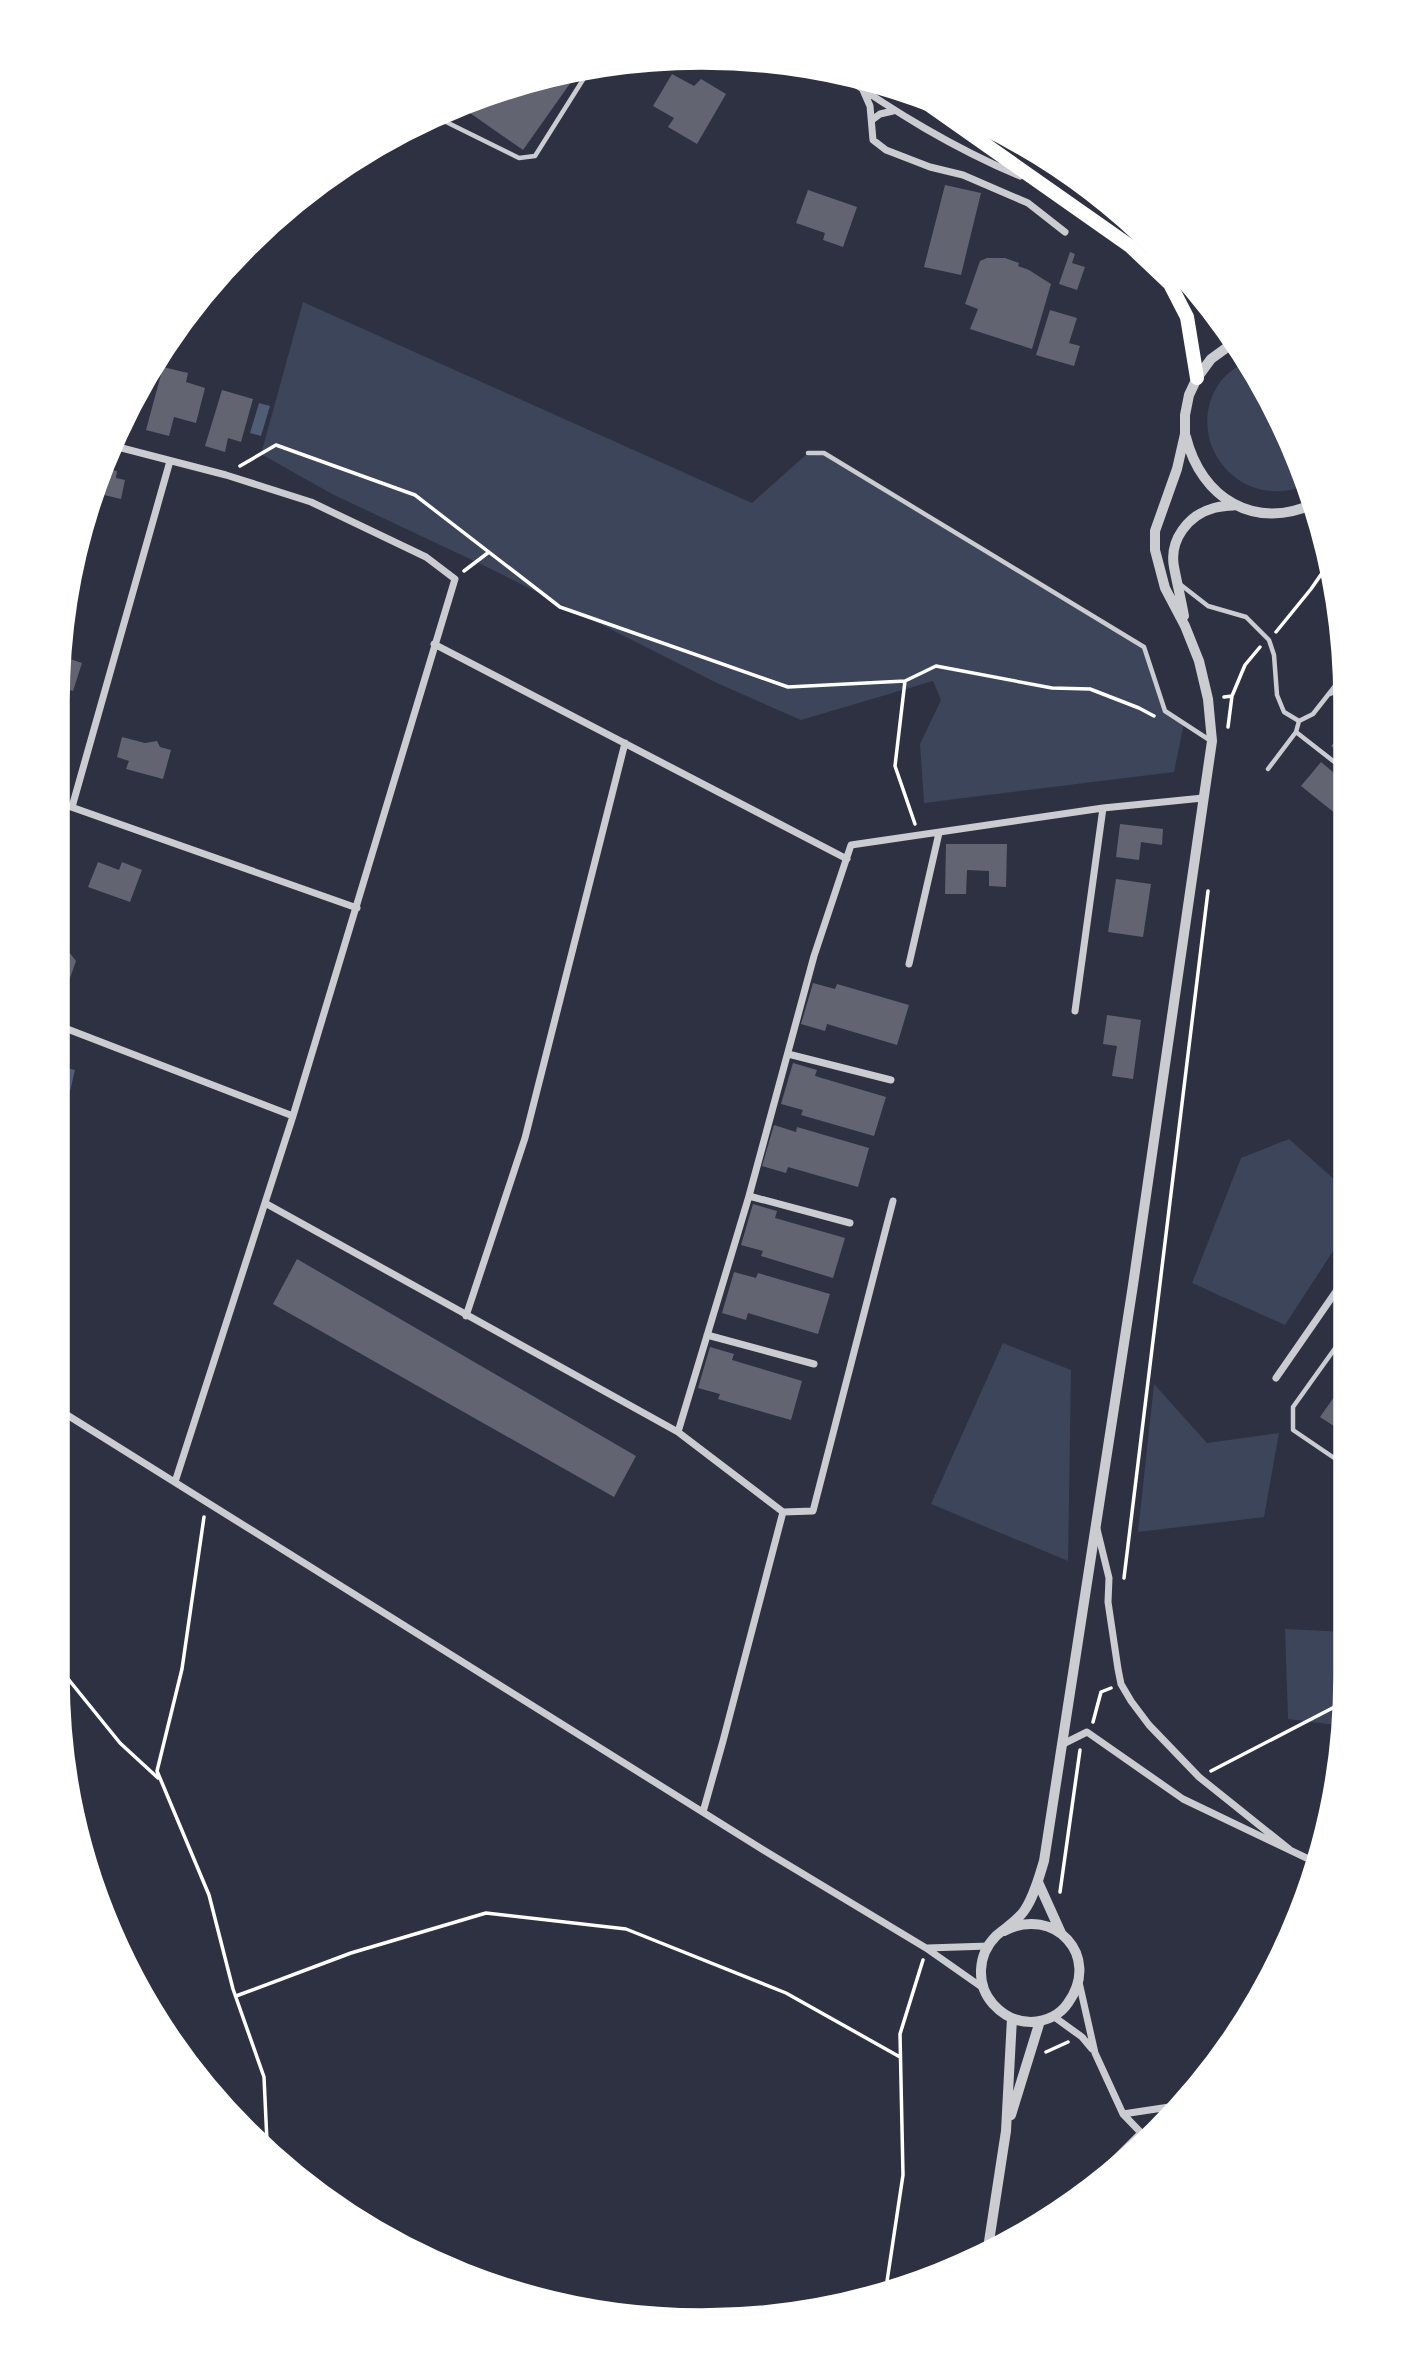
<svg xmlns="http://www.w3.org/2000/svg" width="1403" height="2378" font-family="'Noto Serif',serif">
<style>
.green{fill:#3c4559}
.water{fill:#4f5d75}
.building{fill:#626471}
.lines{fill:none;stroke-linecap:round;stroke-linejoin:round}
.path{stroke:#fff;stroke-width:3.5}
.service{stroke:#caccd0;stroke-width:4.5}
.minor{stroke:#caccd0;stroke-width:7}
.tertiary{stroke:#caccd0;stroke-width:10}
.primary{stroke:#fff;stroke-width:14}
.rim{fill:none;stroke:#fff;stroke-width:3.5}
</style>
<rect width="100%" height="100%" fill="#2d3142"/>
<!-- green -->
<path class="green" d="M303,302l449,201 56,-50h16l320,194 21,64 19,12 -10,49 -250,31 -4,-59 21,-44 -8,-19 -132,39 -82,-36 -228,-115 -159,-75 -71,-40z
M1247,361l13,17 48,105c-11,7 -25,9 -37,8 -51,-4 -81,-62 -53,-106 7,-11 18,-18 29,-24z
M1289,1139l57,51v41l-61,94 -93,-42 49,-125z
M1003,1343l68,27 -3,191 -137,-57z
M1154,1384l53,59 72,-10 -15,84 -126,15z
M1285,1629l61,3 -2,94 -56,-7z"/>
<!-- water -->
<path class="water" d="M259,403l11,3 -9,30 -11,-3z
M59,1066l16,4 -7,30 -11,-2z"/>
<!-- building -->
<path class="building" d="M575,68h6l-58,82 -66,-46z
M672,74l22,12 7,-7 25,15 -29,50 -29,-17 6,-9 -21,-12z
M945,185l36,8 -20,82 -37,-8z
M808,190l49,17 -14,40 -20,-7 2,-7 -29,-10z
M1070,252l5,2 -3,9 13,4 -8,23 -18,-6z
M987,258h18l14,5 -1,3 11,4 22,14 -19,65 -62,-20 8,-20 -13,-5 15,-43z
M1050,310l27,8 -8,25 11,3 -6,20 -38,-11z
M163,367l25,6 -2,9 19,6 -9,35 -22,-6 -5,19 -23,-6z
M146,382l-10,36 -7,-2z
M222,390l31,9 -12,43 -13,-4 -3,14 -20,-6z
M106,461v8l11,2 -1,7 9,2 -4,19 -30,-7z
M58,655l24,8 -9,28 -16,-5z
M57,713l11,4 -6,15 -5,-1z
M1346,729v28l-15,-11z
M122,737l23,6 12,-2 3,6 11,3 -8,29 -37,-10 3,-8 -12,-4z
M1321,762l25,21v18l-10,13 -35,-28z
M1120,824l43,5 -1,16 -21,-3 -2,18 -23,-3z
M946,844h61l-1,43 -17,-1v-15l-22,-1 -1,24h-21z
M98,862l21,8 3,-8 20,8 -12,32 -42,-15z
M1116,879l35,5 -8,53 -35,-5z
M57,944l9,4 10,13 -12,34 -7,-3z
M813,983l22,6 2,-5 72,21 -12,40 -70,-21 -2,7 -24,-7z
M1107,1015l34,5 -8,59 -21,-3 5,-30 -14,-2z
M793,1063l24,7 -2,6 71,21 -12,39 -73,-21 2,-5 -22,-6z
M774,1125l22,7 1,-5 72,21 -11,39 -70,-20 -2,6 -24,-7z
M753,1204l24,7 -2,7 70,20 -12,40 -72,-22 2,-5 -22,-6z
M297,1259l339,197 -22,41 -341,-193z
M734,1272l22,6 2,-5 72,21 -12,40 -70,-21 -2,7 -24,-7z
M710,1347l24,7 -2,6 70,21 -11,39 -73,-21 2,-5 -22,-6z
M1346,1380v54l-26,-17z"/>
<g class="lines">
<!-- path -->
<path class="path" d="M240,466l36,-21 139,50 145,112 228,80 117,-6 -10,85 20,58
M464,571l25,-19
M1276,632l35,-43 16,-23
M905,681l31,-15 116,22 38,1 49,19 15,8
M1224,697l8,-1 13,-31 15,-18
M1228,727l4,-31
M204,1517l-22,152 -25,102 52,124 24,94 31,88 3,65
M1124,1578l84,-687
M56,1664l64,79 38,35
M1093,1722l8,-30 10,-4
M1211,1771l135,-70
M1060,1892l20,-142
M236,1996l115,-43 135,-40 140,16 160,64 114,64
M1046,2052l22,-10
M886,2288l17,-113 -3,-141 23,-74"/>
<!-- service -->
<path class="service" d="M434,116l85,42 16,-2 56,-89
M808,453h16l320,194 21,64 46,30
M1181,585l27,21 38,11 23,23 5,15 3,40 7,17 15,9
M1330,694l16,-6
M1296,732l50,39
M1268,769l28,-37 3,-11 14,-7 33,-42
M1346,1333l-53,74v23l53,36
M1082,2190l58,-58"/>
<!-- minor -->
<path class="minor" d="M836,71c59,41 117,77 184,105
M863,90l7,16 3,34 13,10 44,17 33,8 65,28 37,29
M872,120l8,-6 13,-3
M114,446l112,29 85,27 115,55 29,22 -162,537 -118,366
M434,644l413,215
M57,802l300,106
M72,807l98,-346
M909,964l30,-131
M1075,1011l28,-203
M57,1025l236,91
M788,1054l103,26
M749,1196l101,27
M265,1203l413,229
M466,1316l59,-178 100,-395
M707,1335l107,29
M1276,1378l70,-101
M56,1408l709,443 161,97 57,40
M783,1512l30,-1 80,-310
M1097,1529l12,49 -1,24 10,67 3,15 10,17 18,24 50,52 90,72
M1061,1745l26,-13 96,67 134,64
M703,1812l20,-71 60,-229 -105,-80 71,-236 65,-240 37,-111 252,-37 100,-10
M927,1948l62,-2
M1079,1982l16,71 28,61 24,25
M1053,2016l29,21 10,12
M1123,2114l53,-8"/>
<!-- tertiary -->
<path class="tertiary" d="M1186,437c15,61 69,95 129,66
M1184,616c-3,-17 -7,-33 -10,-49 -5,-27 14,-52 40,-59 7,-2 15,-2 22,-3
M1038,1882l23,51
M1004,1931c50,-26 98,25 64,72 -8,12 -22,18 -37,19 -15,0 -28,-7 -38,-18 -17,-19 -16,-49 3,-68 9,-8 21,-15 28,-25 10,-14 15,-34 20,-50l89,-576 79,-544 -4,-42 -9,-38 -14,-35 -20,-38 -10,-38v-19l22,-62 8,-35v-19l4,-20 8,-17 14,-19 22,-16
M1011,2115l29,-94
M988,2248l18,-117 6,-113"/>
<!-- primary -->
<path class="primary" d="M915,95l215,151 40,38 17,33 10,61"/>
</g>
<!-- crop -->
<path d="M0 0H1403V2378H0ZM701 68H702A633 633 0 0 1 1335 701V1677A633 633 0 0 1 702 2310H701A633 633 0 0 1 68 1677V701A633 633 0 0 1 701 68Z" fill="#fff" fill-rule="evenodd"/>
<path class="rim" d="M701 68H702A633 633 0 0 1 1335 701V1677A633 633 0 0 1 702 2310H701A633 633 0 0 1 68 1677V701A633 633 0 0 1 701 68Z"/>
</svg>
